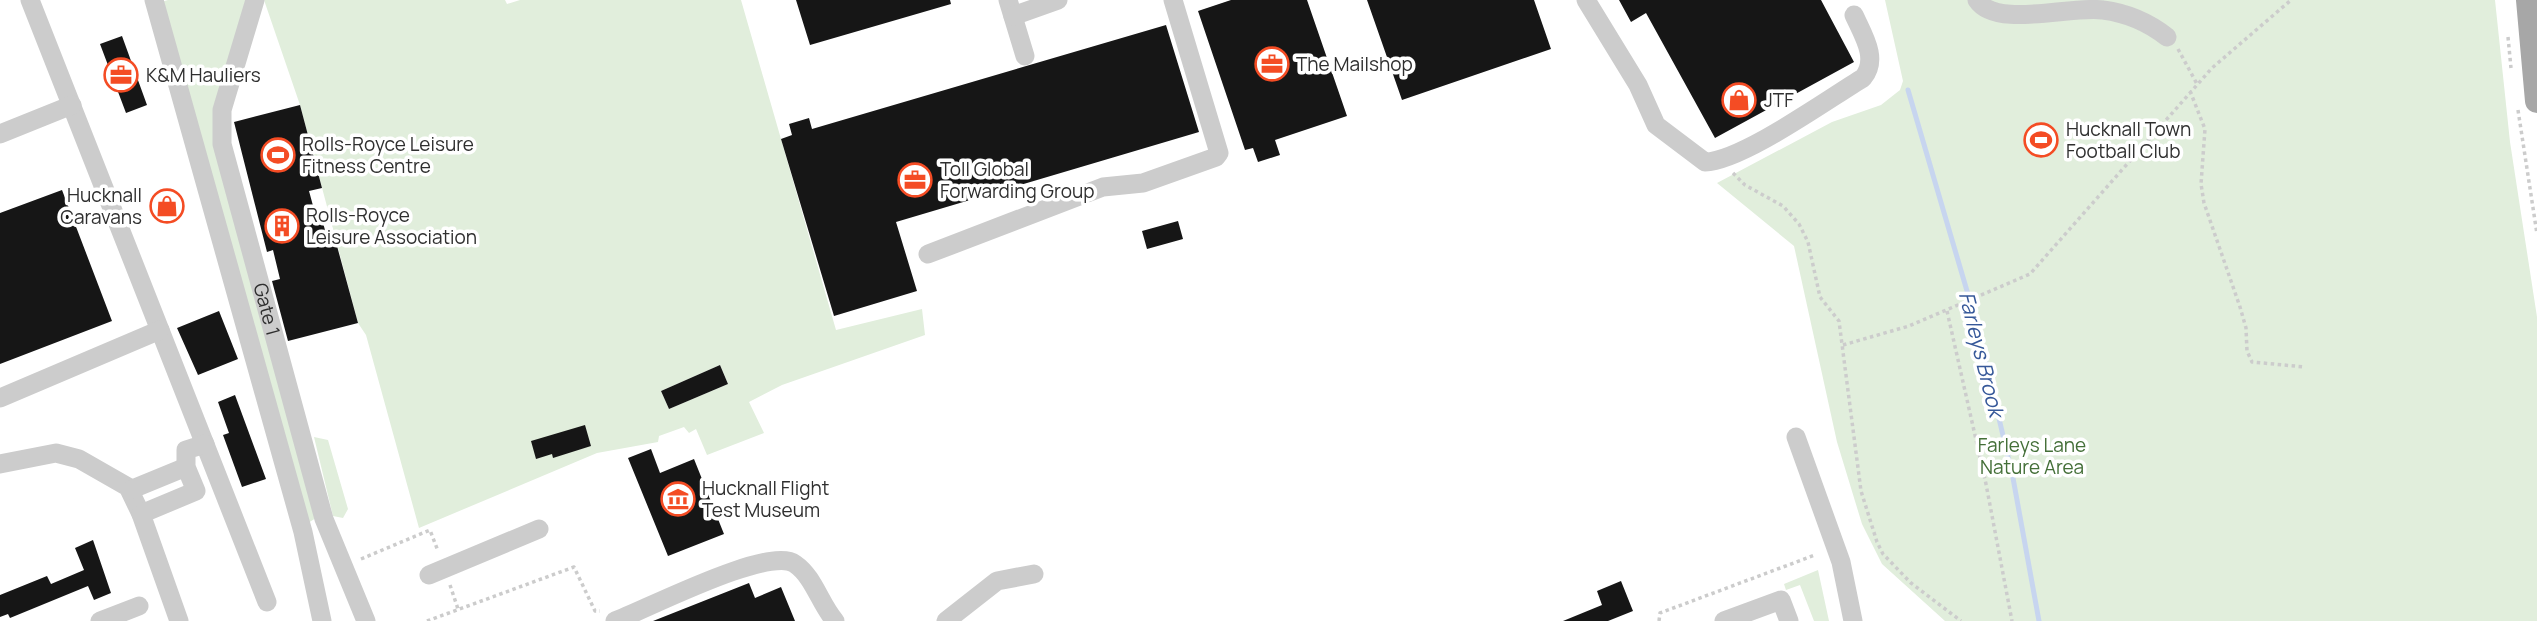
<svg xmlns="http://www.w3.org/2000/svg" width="2537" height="621" font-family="Manrope,sans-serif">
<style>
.green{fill:#e1eedc;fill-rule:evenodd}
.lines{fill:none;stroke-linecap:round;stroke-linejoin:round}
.stream{stroke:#c7d5ef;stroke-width:5}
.building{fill:#161616}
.path{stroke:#ccc;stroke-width:3.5;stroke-dasharray:3.5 3.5;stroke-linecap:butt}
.minor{stroke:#ccc;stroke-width:19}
.major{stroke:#a7a7a7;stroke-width:24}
.labels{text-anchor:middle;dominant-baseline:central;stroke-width:7;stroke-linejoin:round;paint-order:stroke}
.poi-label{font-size:19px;fill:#2f2f2f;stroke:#fff;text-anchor:start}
.street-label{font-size:19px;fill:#2f2f2f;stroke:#fff}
.park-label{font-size:19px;fill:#446f38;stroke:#fff}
.water-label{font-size:21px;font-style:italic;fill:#365899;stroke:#fff}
</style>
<rect width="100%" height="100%" fill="#fff"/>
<!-- green -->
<path class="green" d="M168,0h78l-30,118 100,400 -8,5 -147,-521z
M264,0h241l2,4 13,-4h221l95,330 86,-21 3,26 -143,50 -33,17 15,31 -57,22 -11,-26 -7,4 -5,-6 -25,9 -1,6 -61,11 -178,75 -53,-193 -8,-12 -58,-218zM720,365l8,19 -59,25 -8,-18z
M1885,0h610l15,142 27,175v304h-592l-63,-57 -20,-40 -25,-82 -43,-196 -77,-63 115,-61 49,-17 19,-15 3,-9z
M314,437l14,3 20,69 -5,9 -10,-2z
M1818,570l11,51h-15l-14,-36 -14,5 -2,-6z"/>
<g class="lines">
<!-- stream -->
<path class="stream" d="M1908,90l69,235 36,153 26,143"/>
</g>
<!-- building -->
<path class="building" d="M796,0h154l1,4 -141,41z
M1231,0h76l40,116 -72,24 5,15 -22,7 -5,-14 -8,2 -47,-139z
M1367,0h167l17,49 -149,51z
M1619,0h202l33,62 -139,76 -69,-125 -15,9z
M1166,25l33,107 -303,90 21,69 -83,25 -53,-177 11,-4 -3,-11 20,-6 3,11z
M122,36l25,69 -21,8 -26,-69z
M300,105l22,83 -13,3 9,33 5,-1 4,14 7,-2 24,88 -70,18 -16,-60 8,-2 -7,-29 -6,2 -33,-130z
M62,190l50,131 -112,43v-151z
M1178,221l5,18 -36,10 -5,-18z
M219,311l19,48 -40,16 -21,-47z
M720,365l8,19 -59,25 -8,-18z
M235,395l31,84 -24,8 -19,-52 6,-2 -11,-31z
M585,425l6,21 -38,12 -1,-4 -16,5 -5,-18z
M651,449l9,24 34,-14 30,75 -56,22 -40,-98z
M93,540l18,53 -17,7 -6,-14 -78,32 -2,-4 -8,3v-22l47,-19 4,8 33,-14 -9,-22z
M1621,581l12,30 -25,10h-45l39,-16 -5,-14z
M749,583l6,15 26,-11 14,34h-142z"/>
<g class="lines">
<!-- path -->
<path class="path" d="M2508,37l3,31
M2178,49l19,35
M2190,91l15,38 -4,55 3,19 36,104 6,21 1,23 5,11 53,5
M2518,110l19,124
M1733,173l12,12 38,21 16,18 9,18 12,55 19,24 22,170 16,51 6,12 28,29 50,38
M1947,311l39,173 26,137
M1843,345l66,-19 121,-52 182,-206 79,-68
M361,559l69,-29 8,21
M450,585l8,24
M427,621l147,-54 21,44h5
M1659,621l1,-8 155,-58"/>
<!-- minor -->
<g class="minor">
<path d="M30,0l237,602"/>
<path d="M154,0l149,532 19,89"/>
<path id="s1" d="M255,0l-33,110v34l102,375 42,102"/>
<path d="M1008,0l17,56"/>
<path d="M1586,0l52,85 18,40 49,37c37,-1 123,-63 158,-84 16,-19 0,-43 -9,-63"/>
<path d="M1977,0c19,29 95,5 126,10 23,3 45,12 64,27"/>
<path d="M1013,16l45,-16"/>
<path d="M0,134l72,-29"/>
<path d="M928,254l175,-67 40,-4 73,-26 3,-4 -46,-153"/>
<path d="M0,398l160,-68"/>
<path d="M1796,437l45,125 12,59"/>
<path d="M0,464l56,-11 23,6 49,28 13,27"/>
<path d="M130,490l56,-23"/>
<path d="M429,575l110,-46"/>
<path d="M100,621l39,-15"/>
<path d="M179,621l-38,-107 55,-23 -10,-24v-17l19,-6"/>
<path d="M615,621c32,-12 155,-76 180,-57 19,13 25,40 40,57"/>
<path d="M946,621l51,-40 37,-7"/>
<path d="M1724,621l57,-21 8,21"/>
</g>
<!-- major -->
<path class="major" d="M2528,0l9,101"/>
</g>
<!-- icons -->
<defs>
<symbol id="office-ring" viewBox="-11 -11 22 22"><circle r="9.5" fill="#fff" stroke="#f44c24" stroke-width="1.5"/><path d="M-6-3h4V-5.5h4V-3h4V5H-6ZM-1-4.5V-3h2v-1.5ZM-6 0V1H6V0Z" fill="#f44c24"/></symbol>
<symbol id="shop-ring" viewBox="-11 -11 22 22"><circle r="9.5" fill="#fff" stroke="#f44c24" stroke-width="1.5"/><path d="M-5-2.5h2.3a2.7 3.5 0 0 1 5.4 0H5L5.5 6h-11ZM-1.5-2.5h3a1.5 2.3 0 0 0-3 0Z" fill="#f44c24"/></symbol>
<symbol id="stadium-ring" viewBox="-11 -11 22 22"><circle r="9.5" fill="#fff" stroke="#f44c24" stroke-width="1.5"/><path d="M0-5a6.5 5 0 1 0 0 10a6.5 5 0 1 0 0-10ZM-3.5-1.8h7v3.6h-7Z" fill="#f44c24"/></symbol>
<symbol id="building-ring" viewBox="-11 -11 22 22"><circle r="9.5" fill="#fff" stroke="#f44c24" stroke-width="1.5"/><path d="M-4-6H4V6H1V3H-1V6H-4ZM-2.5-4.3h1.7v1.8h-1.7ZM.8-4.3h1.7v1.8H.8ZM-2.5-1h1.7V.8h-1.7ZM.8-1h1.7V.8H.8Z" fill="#f44c24"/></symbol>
<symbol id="museum-ring" viewBox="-11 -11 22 22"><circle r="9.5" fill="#fff" stroke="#f44c24" stroke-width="1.5"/><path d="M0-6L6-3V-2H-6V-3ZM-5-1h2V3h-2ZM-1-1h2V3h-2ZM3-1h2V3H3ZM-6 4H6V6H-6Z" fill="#f44c24"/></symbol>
</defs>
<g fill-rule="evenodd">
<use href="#office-ring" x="1253" y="45" width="38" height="38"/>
<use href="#office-ring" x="102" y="56" width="38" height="38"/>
<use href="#shop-ring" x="1720" y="81" width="38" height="38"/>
<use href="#stadium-ring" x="2022" y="121" width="38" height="38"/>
<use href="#stadium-ring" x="259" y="136" width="38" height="38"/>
<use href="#office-ring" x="896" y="161" width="38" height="38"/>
<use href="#shop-ring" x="148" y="187" width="38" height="38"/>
<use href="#building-ring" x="263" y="207" width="38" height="38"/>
<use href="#museum-ring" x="659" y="480" width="38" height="38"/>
</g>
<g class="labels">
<!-- poi labels -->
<g class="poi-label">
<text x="1296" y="64">The Mailshop</text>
<text x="146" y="75">K&amp;M Hauliers</text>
<text x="1764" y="100">JTF</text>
<text x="2066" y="129">Hucknall Town<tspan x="2066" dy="22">Football Club</tspan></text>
<text x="302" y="144">Rolls-Royce Leisure<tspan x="302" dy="22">Fitness Centre</tspan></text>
<text x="940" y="169">Toll Global<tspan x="940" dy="22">Forwarding Group</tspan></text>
<text x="142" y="195" text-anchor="end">Hucknall<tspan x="142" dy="22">Caravans</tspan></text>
<text x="306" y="215">Rolls-Royce<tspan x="306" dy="22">Leisure Association</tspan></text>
<text x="702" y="488">Hucknall Flight<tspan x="702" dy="22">Test Museum</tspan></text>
</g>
<!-- street labels -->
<g class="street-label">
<text stroke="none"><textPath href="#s1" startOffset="320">Gate 1</textPath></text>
</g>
<!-- park labels -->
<g class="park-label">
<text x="2032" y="445">Farleys Lane<tspan x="2032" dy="22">Nature Area</tspan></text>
</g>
<!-- water labels -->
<g class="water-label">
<text transform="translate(1982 354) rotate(76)">Farleys Brook</text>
</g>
</g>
</svg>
